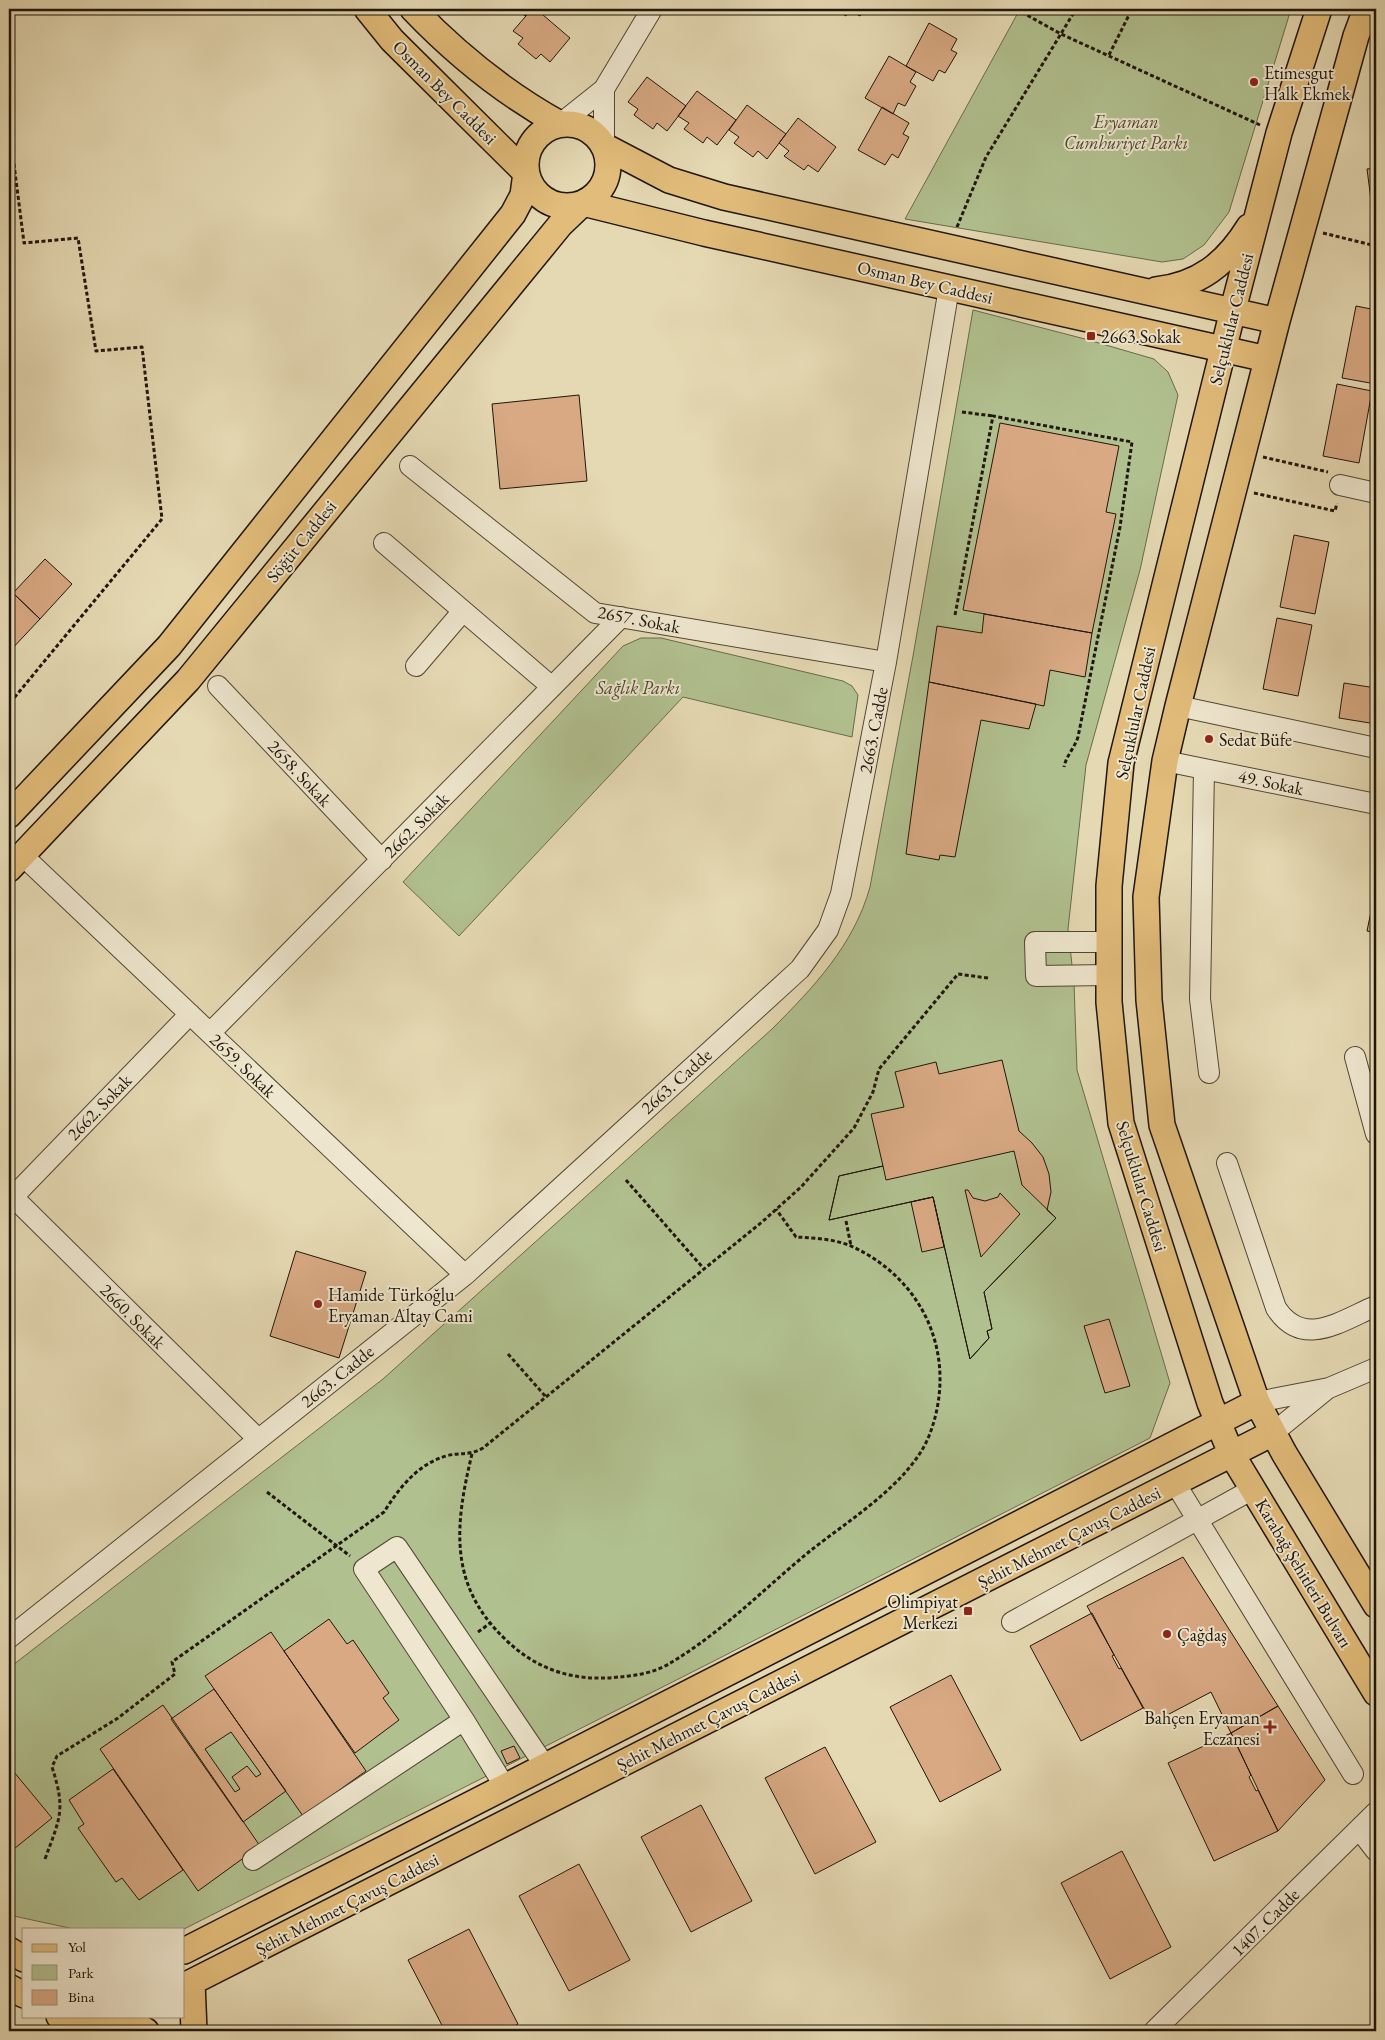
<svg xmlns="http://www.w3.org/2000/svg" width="1385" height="2040" font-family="'EB Garamond',serif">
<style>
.green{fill:#b1c08f;stroke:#686b4c}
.building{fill:#d8a983;stroke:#20160a;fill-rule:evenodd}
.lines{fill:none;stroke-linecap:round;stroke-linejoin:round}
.minor-casing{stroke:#514734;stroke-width:22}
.major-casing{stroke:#20160a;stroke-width:28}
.path{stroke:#20160a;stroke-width:3;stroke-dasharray:4 2.5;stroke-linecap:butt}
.minor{stroke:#eee6ce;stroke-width:20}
.major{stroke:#e2bc7a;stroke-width:25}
.poi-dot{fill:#8f2418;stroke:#eee6ce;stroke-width:2}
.labels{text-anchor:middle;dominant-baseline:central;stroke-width:4;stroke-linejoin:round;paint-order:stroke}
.poi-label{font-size:18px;fill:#20160a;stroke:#eee6ce;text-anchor:start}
.street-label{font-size:18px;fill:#20160a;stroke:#eee6ce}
.park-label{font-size:18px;font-style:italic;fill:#4c4932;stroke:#eee6ce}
</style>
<rect width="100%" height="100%" fill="#e5d9b3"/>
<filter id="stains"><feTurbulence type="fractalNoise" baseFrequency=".004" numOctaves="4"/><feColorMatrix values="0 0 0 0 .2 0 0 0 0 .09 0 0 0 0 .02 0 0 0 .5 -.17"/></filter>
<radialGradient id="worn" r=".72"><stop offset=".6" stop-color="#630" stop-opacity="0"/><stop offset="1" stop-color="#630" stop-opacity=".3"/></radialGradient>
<!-- green -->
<path class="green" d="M1020,9h271l-62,203 -25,33 -21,14 -21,3 -257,-43z
M973,310l112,29 69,20 14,13 10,23 -38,175 -54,195 -18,164 6,54 3,87 93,313 -20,55 -440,225 -526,266h-110l-65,-14v-247l374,-289 389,-350c41,-41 82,-84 98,-142l43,-231z
M641,638h20l182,43 9,5 6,9 -6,42 -169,-40 -224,239 -56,-54 220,-236z"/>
<!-- building -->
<path class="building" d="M517,9h15l-7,7z
M532,9h4l34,29 -20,24 -9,-8 -5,5 -18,-15 5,-6 -10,-7z
M834,9h31l-5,7 -11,-6 -3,6z
M929,23l28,16 -6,11 6,3 -12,20 -6,-3 -6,11 -27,-15z
M889,56l27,16 -6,10 6,4 -11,20 -7,-3 -5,11 -28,-16z
M647,77l39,29 -19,25 -10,-8 -4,6 -19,-14 4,-6 -10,-7z
M697,91l39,29 -19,25 -10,-8 -4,6 -19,-14 5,-6 -11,-7z
M747,105l39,29 -19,25 -9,-8 -5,6 -19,-14 5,-6 -10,-7z
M882,107l27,16 -6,11 6,3 -11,21 -6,-4 -7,11 -27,-15z
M798,118l38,29 -18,25 -10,-7 -4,5 -20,-14 5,-5 -10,-8z
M1376,168v32h-5l-4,-31z
M1356,306l20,4v74l-34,-6z
M1337,384l35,7 -13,72 -36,-7z
M579,395l8,86 -87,8 -8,-85z
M1000,423l119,23 -13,66 10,2 -24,119 -129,-23z
M9,478l6,6 -6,7z
M1294,535l35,7 -14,72 -35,-7z
M45,559l27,25 -32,35 -27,-26z
M13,593l27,26 -31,33v-54z
M984,614l108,19 -7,44 -35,-7 -6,36 -115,-24 8,-56 45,7z
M1277,618l35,7 -14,71 -35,-7z
M929,682l107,22 -7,25 -48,-9 -26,137 -15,-2 -1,5 -33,-6z
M1344,683l32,5v36l-37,-6z
M1376,887v46l-9,-2z
M1002,1060l17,71 13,12 11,14 6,17 2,18 -4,18 9,8 -72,74 8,37 -5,2 2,7 -19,21 -37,-162 -104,23 10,-44 44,-10 -12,-52 33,-7 -9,-35 41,-10 3,12z
M1014,1151l8,34 34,33 -72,74 8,37 -5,2 2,7 -19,21 -37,-162 -104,23 10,-44 44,-10 3,14zM965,1190h3l5,8 12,3 13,-4 2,-4 20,21 -39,43z
M933,1197l11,50 -22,5 -11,-50z
M296,1251l70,21 -27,86 -69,-22z
M1109,1319l21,67 -25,7 -21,-67z
M1183,1557l95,149 -47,27 -20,-41 -59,31 -65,-117z
M1092,1613l22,42 -2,1 7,13 2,-1 22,40 -62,33 -51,-95z
M329,1619l18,25 6,-4 36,53 -6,5 16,22 -44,33 -71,-102z
M271,1632l95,139 -63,45 -98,-140z
M951,1675l50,95 -61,32 -50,-95z
M214,1689l72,102 -43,31 -72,-103zM231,1732l30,42 -5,3 -9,-11 -15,11 8,12 -5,3 -30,-43z
M163,1705l97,141 -62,45 -98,-142z
M1278,1706l47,74 -47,51 -47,-98z
M1231,1733l20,42 -2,2 7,14 2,-1 20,41 -64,30 -46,-98z
M514,1746l6,12 -13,6 -6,-13z
M825,1747l51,95 -61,32 -50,-96z
M9,1766l43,52 -43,35z
M113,1769l70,101 -44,30 -17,-22 -6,4 -38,-54 6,-4 -15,-24z
M701,1805l51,96 -61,31 -50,-95z
M1122,1851l49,96 -61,32 -49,-96z
M579,1864l51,96 -61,31 -50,-95z
M469,1929l49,95 -13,7h-60l-37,-71z"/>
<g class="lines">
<defs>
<path id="minor" d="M604,89l48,-80
M560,124l44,-35v57
M410,466l185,147 291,49
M1340,485l36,8
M384,543l168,144
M416,666l47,-55
M218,686l164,174
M1178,706l198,42
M1165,761l211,43
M1204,769l-4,230 9,74
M22,855l443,420
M1109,942h-74l1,34 73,-1
M210,1033l411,-416
M1355,1057l21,77
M1227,1163l49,145c27,42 66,12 100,-2
M9,1193l249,246
M9,1201l181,-187
M1257,1402l72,-14 47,-20
M1273,1433l54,-44
M1175,1483l178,291
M1012,1622l241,-133
M9,1638l456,-363 335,-306 28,-39 13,-36 45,-232 63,-374
M505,1787l-41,-67 -100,-151 33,-22 148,219
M1359,1829l17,22
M253,1860l211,-140
M1154,2031l222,-219"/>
<path id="major" d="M367,9l25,31 134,133
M413,9c44,46 91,84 147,115
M1319,9l-40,124 -43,165 -115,465 -12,123v116l12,121 89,280 21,50 145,240
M1366,9l-10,27 -79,285 -99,385 -13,55 -19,136 3,103 13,125 95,277 27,51 92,152
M526 165a41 41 0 1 1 82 0a41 41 0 1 1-82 0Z
M604,146l65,34 55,17 553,124
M583,203l121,30 563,126
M1156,290c43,-5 70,-26 93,-63
M9,815l160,-169 344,-432 10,-19 3,-22
M9,869l179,-189 372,-455 23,-22
M9,1950l15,9
M184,1951l1073,-549
M192,1982l2,49
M184,1986l1089,-553
M9,1987l15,8
M59,2016l26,15
M120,2016l26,15
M84,2031l32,-15"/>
</defs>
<!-- minor casing -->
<use href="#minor" class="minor-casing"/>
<!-- major casing -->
<use href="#major" class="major-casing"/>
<!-- path -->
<path class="path" d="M1016,9l45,25 199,91
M1109,55l23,-46
M9,125l15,118 54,-5 18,113 46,-4 20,172 -148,179 -5,-5
M957,227l29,-70 90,-148
M1323,233l53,13
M962,412l31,4
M1263,457l65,15
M1254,493l81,18 2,-8
M955,615l38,-199 139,26 -12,85 -42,210c-4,12 -12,19 -14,30
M626,1180l78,89
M846,1221l5,25
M508,1354l38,43
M472,1454c-17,70 -24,130 32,184 32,32 70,44 115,39 17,-1 38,-5 53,-15 50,-30 93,-74 138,-111 39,-31 100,-68 119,-115 30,-77 -3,-156 -78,-190 -17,-7 -37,-8 -55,-9l-20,-28
M267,1492l83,64
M478,1632l11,-8
M45,1859c15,-41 21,-49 7,-92l5,-11 61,-38 57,-44 -3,-12 212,-150c15,-24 34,-48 62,-56 14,-4 23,0 37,-8l279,-226 39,-35 53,-59 19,-36 6,-23 79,-95 30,4"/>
<!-- minor -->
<use href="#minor" class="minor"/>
<!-- major -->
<use href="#major" class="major"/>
</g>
<!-- markers -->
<g class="poi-dot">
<circle cx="1254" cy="82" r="5"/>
<rect x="1086" y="331" width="10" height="10" rx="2.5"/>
<circle cx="1209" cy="739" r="5"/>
<circle cx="318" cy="1304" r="5"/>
<rect x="963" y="1606" width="10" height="10" rx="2.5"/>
<circle cx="1167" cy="1634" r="5"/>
<path d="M1267.5 1719.5h5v5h5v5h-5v5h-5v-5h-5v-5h5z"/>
</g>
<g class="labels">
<!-- poi labels -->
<g class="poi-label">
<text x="1264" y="72">Etimesgut<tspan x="1264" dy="21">Halk Ekmek</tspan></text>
<text x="1101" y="336">2663.Sokak</text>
<text x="1219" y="739">Sedat Büfe</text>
<text x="328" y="1294">Hamide Türkoğlu<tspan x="328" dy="21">Eryaman Altay Cami</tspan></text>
<text x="958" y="1601" text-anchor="end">Olimpiyat<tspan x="958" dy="21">Merkezi</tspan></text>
<text x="1177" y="1634">Çağdaş</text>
<text x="1260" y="1717" text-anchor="end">Bahçen Eryaman<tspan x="1260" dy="21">Eczanesi</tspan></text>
</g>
<!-- street labels -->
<g class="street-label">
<text transform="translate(445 92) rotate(45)">Osman Bey Caddesi</text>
<text transform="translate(925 282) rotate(13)">Osman Bey Caddesi</text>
<text transform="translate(1231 319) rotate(-76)">Selçuklular Caddesi</text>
<text transform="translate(301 541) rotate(-51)">Söğüt Caddesi</text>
<text transform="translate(639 619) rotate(11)">2657. Sokak</text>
<text transform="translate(1135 713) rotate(-78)">Selçuklular Caddesi</text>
<text transform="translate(873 730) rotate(-79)">2663. Cadde</text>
<text transform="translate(300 773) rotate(47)">2658. Sokak</text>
<text transform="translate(1271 782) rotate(12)">49. Sokak</text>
<text transform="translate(416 825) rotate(-45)">2662. Sokak</text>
<text transform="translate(243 1065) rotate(44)">2659. Sokak</text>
<text transform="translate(676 1081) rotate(-42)">2663. Cadde</text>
<text transform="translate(99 1107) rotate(-46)">2662. Sokak</text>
<text transform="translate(1142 1186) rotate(73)">Selçuklular Caddesi</text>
<text transform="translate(133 1316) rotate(45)">2660. Sokak</text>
<text transform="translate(337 1376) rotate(-39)">2663. Cadde</text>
<text transform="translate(1069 1537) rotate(-27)">Şehit Mehmet Çavuş Caddesi</text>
<text transform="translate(1304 1573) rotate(59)">Karabağ Şehitleri Bulvarı</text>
<text transform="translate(708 1720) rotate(-27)">Şehit Mehmet Çavuş Caddesi</text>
<text transform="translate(347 1904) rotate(-27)">Şehit Mehmet Çavuş Caddesi</text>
<text transform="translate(1265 1922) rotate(-45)">1407. Cadde</text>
</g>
<!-- park labels -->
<g class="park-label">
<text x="1126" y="121">Eryaman<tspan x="1126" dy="21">Cumhuriyet Parkı</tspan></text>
<text x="638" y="687">Sağlık Parkı</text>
</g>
</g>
<!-- margin -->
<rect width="1385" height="2040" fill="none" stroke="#e5d9b3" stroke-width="30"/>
<rect x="10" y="10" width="1365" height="2020" fill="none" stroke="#20160a" stroke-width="2.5"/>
<rect x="15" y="15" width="1355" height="2010" fill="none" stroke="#20160a"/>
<!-- legend -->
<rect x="22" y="1928" width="162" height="90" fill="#eee6ce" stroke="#9c9380"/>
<rect x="32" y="1944" width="25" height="8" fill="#e2bc7a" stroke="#9c9380"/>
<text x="68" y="1952" font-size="15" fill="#20160a">Yol</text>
<rect x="32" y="1965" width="25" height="15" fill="#b1c08f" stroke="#9c9380"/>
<text x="68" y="1978" font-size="15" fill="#20160a">Park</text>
<rect x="32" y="1990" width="25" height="15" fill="#d8a983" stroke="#9c9380"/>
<text x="68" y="2002" font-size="15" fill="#20160a">Bina</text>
<rect width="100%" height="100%" filter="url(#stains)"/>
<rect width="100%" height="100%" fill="url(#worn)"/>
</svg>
